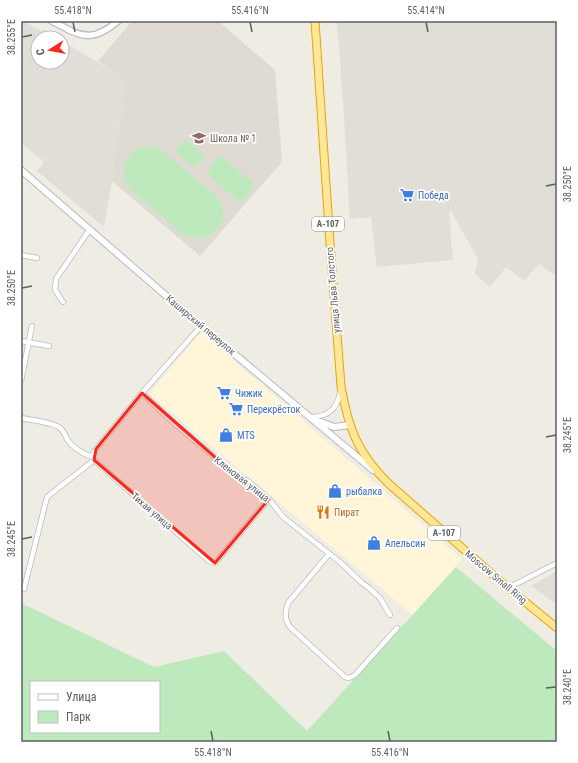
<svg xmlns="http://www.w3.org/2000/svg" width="578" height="763" font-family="'Roboto Condensed',sans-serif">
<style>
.commercial{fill:#fff5d8}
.industrial{fill:#e0ded7}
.education{fill:#dfdbd2}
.green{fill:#bee9bd;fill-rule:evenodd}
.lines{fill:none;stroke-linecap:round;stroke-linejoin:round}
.minor-casing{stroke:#b8bbc0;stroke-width:6}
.tertiary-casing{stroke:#b8bbc0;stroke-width:8}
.secondary-casing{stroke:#b6bac1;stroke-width:8}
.trunk-casing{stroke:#f2a100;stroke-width:9}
.minor{stroke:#fff;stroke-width:4.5}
.tertiary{stroke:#fff;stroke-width:5.5}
.secondary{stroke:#fff;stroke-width:6}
.trunk{stroke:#ffe799;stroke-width:7}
.marked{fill:#f92b1f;fill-opacity:0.2;stroke:#f92b1f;stroke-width:3;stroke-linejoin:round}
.ticks{fill:none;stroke:#5b6065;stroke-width:1.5}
.labels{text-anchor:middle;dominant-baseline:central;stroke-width:3.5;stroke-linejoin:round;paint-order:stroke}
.shield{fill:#fff;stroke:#8c9093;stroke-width:1}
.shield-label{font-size:9px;font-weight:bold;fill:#5b6065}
.education-label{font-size:10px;fill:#785e54;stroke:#fff;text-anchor:start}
.shop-label{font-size:10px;fill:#366cbe;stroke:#fff;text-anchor:start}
.street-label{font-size:10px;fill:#5b6065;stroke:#fff}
.food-label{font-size:10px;fill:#c56008;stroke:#fff;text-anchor:start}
.neatline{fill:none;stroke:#5b6065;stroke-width:1.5}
.ticks-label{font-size:10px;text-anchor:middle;fill:#5b6065}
</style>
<rect width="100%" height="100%" fill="#efece3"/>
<!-- commercial -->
<path class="commercial" d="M201,332l261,227 -49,56 -264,-221z"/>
<!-- industrial -->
<path class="industrial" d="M21,21h2l18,10 1,-2 15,9h-19v24h24v-21l52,31 11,13 -13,96 -8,46 -67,-56 7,-9 -23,-19z
M337,21h220v256l-18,-13 -15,17 -18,-14 -16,20 -15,-13 3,-15 -27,-48 -2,2 4,47 -76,7 -6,-50 -21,2 -7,-118z
M557,571v34l-26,-19z"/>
<!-- education -->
<path class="education" d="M132,21h86l57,49 7,92 -82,94 -88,-75 13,-96 -11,-13 -16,-11z"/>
<!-- green -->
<path class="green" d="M186,139l19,17 -11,12 -19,-17z
M148,146l9,1 8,6 49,41c4,5 8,9 9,15 3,14 -9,28 -23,29 -6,0 -12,-2 -18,-4l-50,-43c-2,-3 -4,-6 -6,-9 -5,-12 -1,-27 12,-33 3,-1 7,-2 10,-3z
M223,157l29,25 1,5 -10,13h-6l-28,-25 -2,-5 10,-12z
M456,567l101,84v91h-536v-139l133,64 70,-16 83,80zM31,682h128v50h-128z"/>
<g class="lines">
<defs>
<path id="minor" d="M21,255l16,3
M63,302l-8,-12 1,-11 34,-50
M21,341l28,5
M21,381l11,-55
M142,393l32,30 51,43 12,10 11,5 21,18 14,18 58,46 20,19 8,6 11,10 10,17
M310,417c19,0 27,-8 31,-27
M21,418c10,2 32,4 39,10 4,3 5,7 7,11 5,8 16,15 25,18
M92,457l2,3 115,101 6,2 54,-64
M92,457l1,-4 3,-4 46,-56 59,-67
M329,554l-41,49c-3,9 -4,16 2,24l55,50 4,1 6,-3 42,-47
M21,588l3,1 23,-92 47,-37
M508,588l49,-25"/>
<path id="tertiary" d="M52,21c28,15 39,23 66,0"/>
<path id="secondary" d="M21,170l180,156 172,144
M318,421l16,6 16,-2"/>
<path id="trunk" d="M315,21l15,222 11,143c7,42 17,68 48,98l119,104 49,40"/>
</defs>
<!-- minor casing -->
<use href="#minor" class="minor-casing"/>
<!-- tertiary casing -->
<use href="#tertiary" class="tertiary-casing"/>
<!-- secondary casing -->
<use href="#secondary" class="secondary-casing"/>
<!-- trunk casing -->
<use href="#trunk" class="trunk-casing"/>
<!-- minor -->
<use href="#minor" class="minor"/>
<!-- tertiary -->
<use href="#tertiary" class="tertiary"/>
<!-- secondary -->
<use href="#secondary" class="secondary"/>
<!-- trunk -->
<use href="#trunk" class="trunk"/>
</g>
<!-- marked area -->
<path class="marked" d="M142,393l83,73 44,33 -54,64 -121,-103 2,-11z"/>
<!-- ticks -->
<path class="ticks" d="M73,22l2,10M250,22l2,10M426,22l2,10M22,37l10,-2M546,186l10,-2M22,288l10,-2M546,437l10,-2M22,539l10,-2M546,688l10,-1M211,731l2,10M388,731l2,10"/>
<!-- icons -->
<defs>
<symbol id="school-bare" viewBox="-9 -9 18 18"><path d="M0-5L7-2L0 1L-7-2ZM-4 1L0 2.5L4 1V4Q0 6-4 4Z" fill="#8d6e63" stroke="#fff" stroke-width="2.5" paint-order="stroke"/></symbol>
<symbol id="supermarket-bare" viewBox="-9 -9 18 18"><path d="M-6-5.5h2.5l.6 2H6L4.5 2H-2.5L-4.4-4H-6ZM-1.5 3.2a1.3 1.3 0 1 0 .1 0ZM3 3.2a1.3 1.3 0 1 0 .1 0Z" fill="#3f7fe0" stroke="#fff" stroke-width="2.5" paint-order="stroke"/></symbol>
<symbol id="shop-bare" viewBox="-9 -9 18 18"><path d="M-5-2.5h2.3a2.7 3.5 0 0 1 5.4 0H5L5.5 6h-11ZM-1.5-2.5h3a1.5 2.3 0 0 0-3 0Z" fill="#3f7fe0" stroke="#fff" stroke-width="2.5" paint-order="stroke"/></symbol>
<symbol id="restaurant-bare" viewBox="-9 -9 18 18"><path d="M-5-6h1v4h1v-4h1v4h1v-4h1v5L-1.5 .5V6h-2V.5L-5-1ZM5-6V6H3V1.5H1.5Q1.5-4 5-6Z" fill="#e8710a" stroke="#fff" stroke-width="2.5" paint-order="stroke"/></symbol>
</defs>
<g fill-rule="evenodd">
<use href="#school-bare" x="189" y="128" width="20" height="20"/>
<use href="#supermarket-bare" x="397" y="185" width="20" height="20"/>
<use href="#supermarket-bare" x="214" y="383" width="20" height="20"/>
<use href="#supermarket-bare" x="226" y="399" width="20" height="20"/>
<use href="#shop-bare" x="216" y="425" width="20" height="20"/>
<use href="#shop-bare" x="325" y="481" width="20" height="20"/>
<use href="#restaurant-bare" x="313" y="502" width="20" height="20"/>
<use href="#shop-bare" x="364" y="533" width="20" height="20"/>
</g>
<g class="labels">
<!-- shield labels -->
<g class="shield">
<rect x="312" y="217" width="32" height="14" rx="3"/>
<rect x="428" y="526" width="32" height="14" rx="3"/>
</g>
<g class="shield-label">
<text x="328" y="224">А-107</text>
<text x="444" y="533">А-107</text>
</g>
<!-- education labels -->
<g class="education-label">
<text x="210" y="138">Школа № 1</text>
</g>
<!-- shop labels -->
<g class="shop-label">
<text x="418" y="195">Победа</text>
<text x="235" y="393">Чижик</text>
<text x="247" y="409">Перекрёсток</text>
<text x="237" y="435">MTS</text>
<text x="346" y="491">рыбалка</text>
<text x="385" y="543">Апельсин</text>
</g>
<!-- street labels -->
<g class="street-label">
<text transform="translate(333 290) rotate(-95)">улица Льва Толстого</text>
<text transform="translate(201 325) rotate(40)">Каширский переулок</text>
<text transform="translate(242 479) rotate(38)">Кленовая улица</text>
<text transform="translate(152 511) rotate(41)">Тихая улица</text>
<text transform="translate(496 577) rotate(40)">Moscow Small Ring</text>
</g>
<!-- food labels -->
<g class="food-label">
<text x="334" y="512">Пират</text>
</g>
</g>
<!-- border -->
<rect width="578" height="763" fill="none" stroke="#ffffff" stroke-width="44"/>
<!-- legend -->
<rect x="30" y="681" width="130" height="52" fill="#ffffff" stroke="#bdbfc1"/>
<rect x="38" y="694" width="20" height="6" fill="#ffffff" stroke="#bdbfc1"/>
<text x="66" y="701" font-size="12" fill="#5b6065">Улица</text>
<rect x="38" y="711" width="20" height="12" fill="#bee9bd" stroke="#bdbfc1"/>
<text x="66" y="721" font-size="12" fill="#5b6065">Парк</text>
<!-- north arrow -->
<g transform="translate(50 50) rotate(259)"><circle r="19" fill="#ffffff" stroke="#bdbfc1"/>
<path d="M0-3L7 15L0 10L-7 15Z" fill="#f92b1f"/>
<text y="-6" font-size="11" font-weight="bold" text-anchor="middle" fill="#5b6065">С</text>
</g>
<rect x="22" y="22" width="534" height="719" class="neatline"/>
<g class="ticks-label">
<text x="73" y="14">55.418°N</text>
<text x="250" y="14">55.416°N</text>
<text x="426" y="14">55.414°N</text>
<text transform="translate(11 37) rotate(-90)" y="4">38.255°E</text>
<text transform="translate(567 184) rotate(-90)" y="4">38.250°E</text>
<text transform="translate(11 288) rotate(-90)" y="4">38.250°E</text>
<text transform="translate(567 435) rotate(-90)" y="4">38.245°E</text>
<text transform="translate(11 539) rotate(-90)" y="4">38.245°E</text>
<text transform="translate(567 687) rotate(-90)" y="4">38.240°E</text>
<text x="213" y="756">55.418°N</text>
<text x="390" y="756">55.416°N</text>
</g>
</svg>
